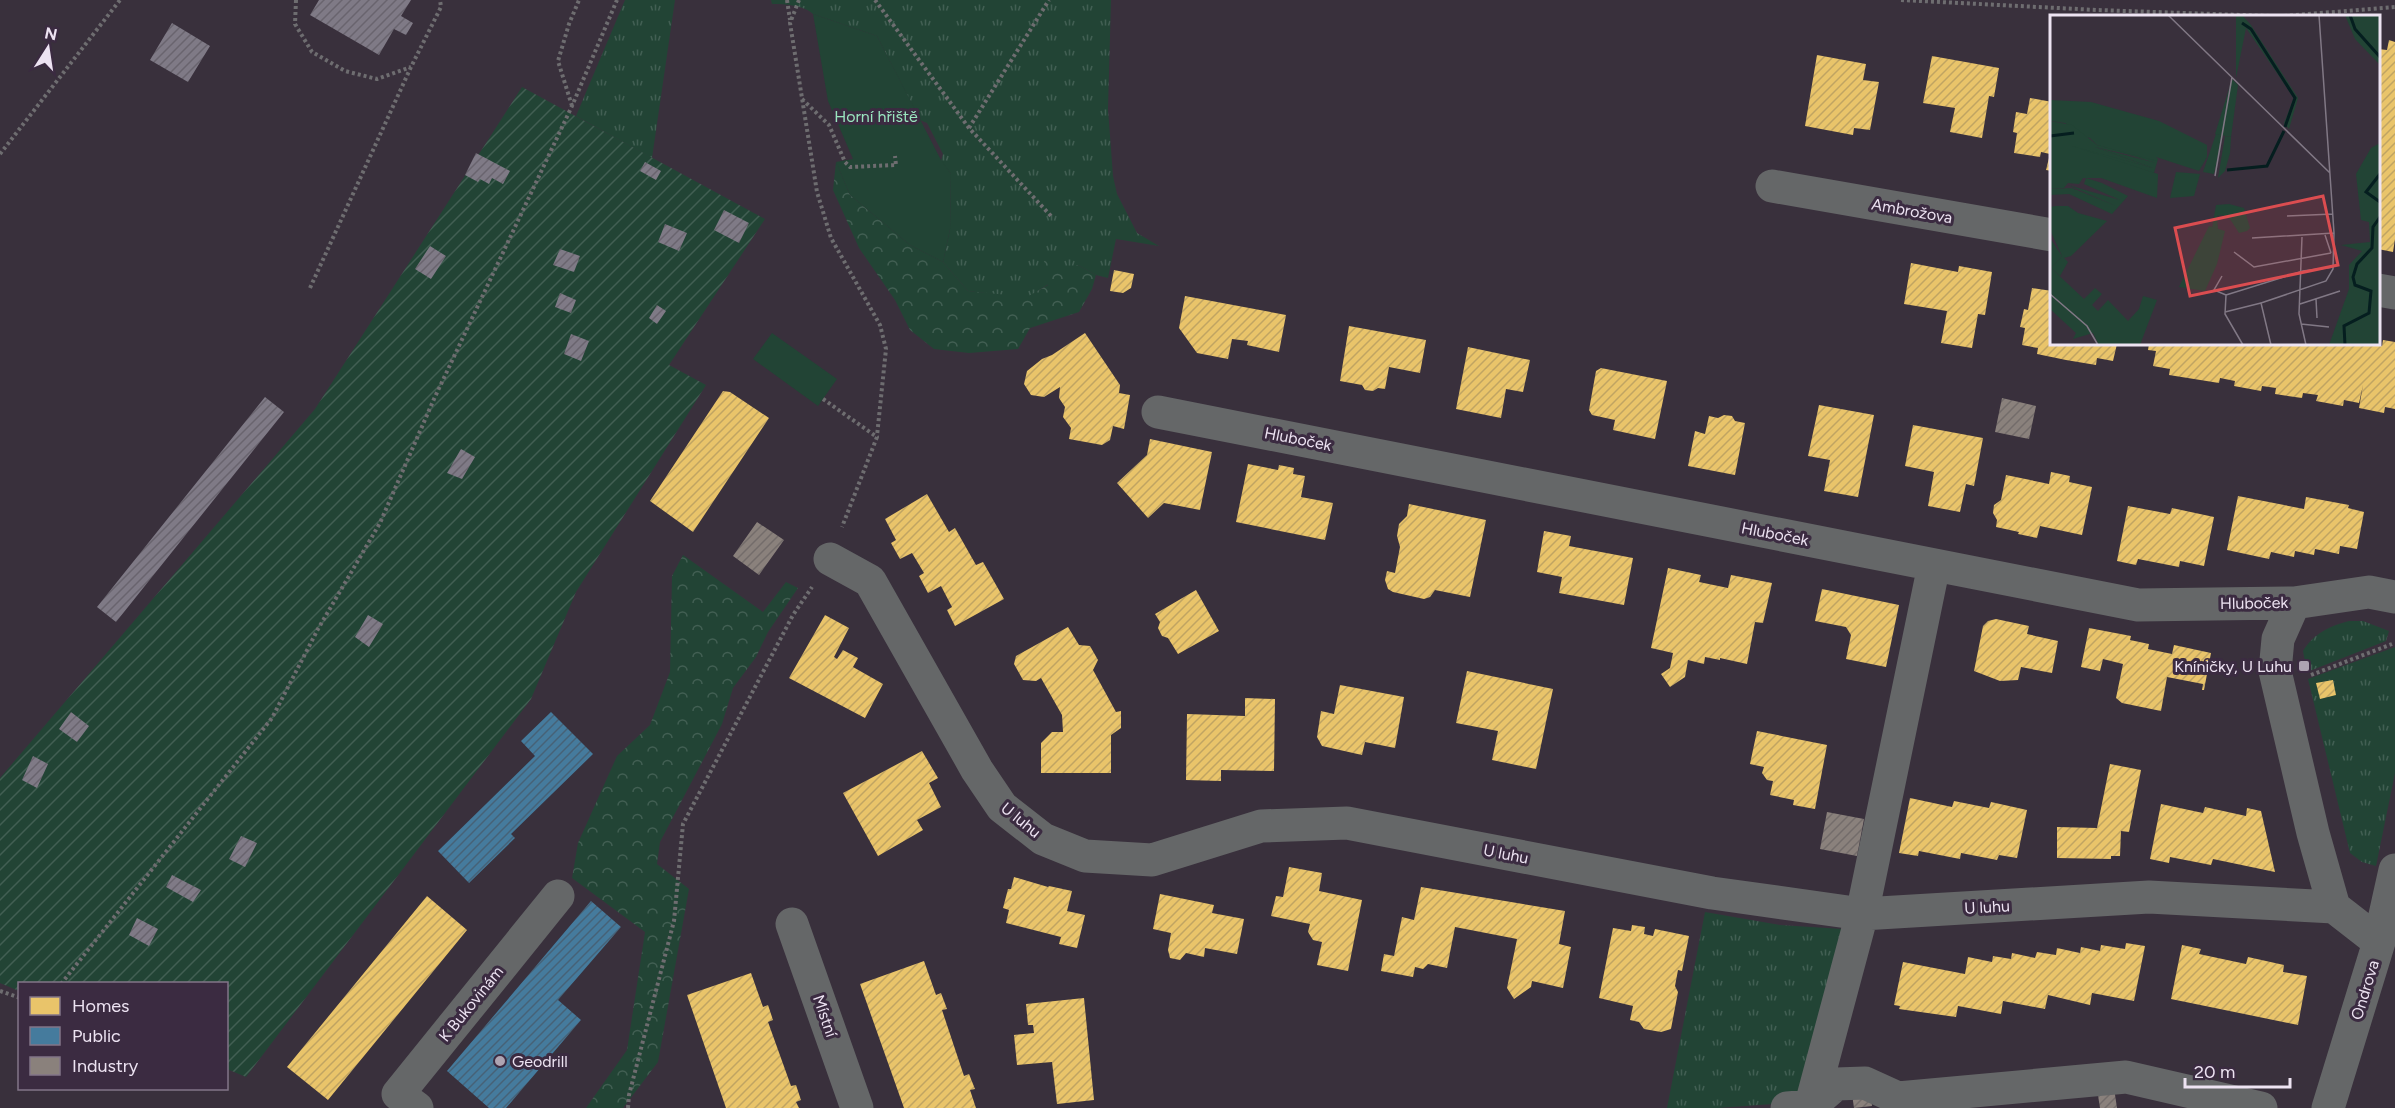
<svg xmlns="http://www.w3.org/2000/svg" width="2395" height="1108" font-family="Figtree,sans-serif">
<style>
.grass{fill:url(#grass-tufts)}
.forest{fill:url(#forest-crowns)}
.park{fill:#224435}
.garden{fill:url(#garden-furrows)}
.homes{fill:url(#homes-hatch)}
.public{fill:url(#public-hatch)}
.industry{fill:url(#industry-hatch)}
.building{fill:url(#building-hatch)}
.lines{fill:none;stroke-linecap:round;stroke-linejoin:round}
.path{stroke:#6e6d70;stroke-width:4;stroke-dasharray:3 3;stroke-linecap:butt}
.minor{stroke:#656768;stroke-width:33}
.poi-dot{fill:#aea4b2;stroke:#3b2b41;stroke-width:2}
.labels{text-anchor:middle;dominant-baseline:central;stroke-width:6;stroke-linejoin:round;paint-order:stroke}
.park-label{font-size:16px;fill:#9ae6bf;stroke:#3b2b41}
.street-label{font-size:16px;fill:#ede3f2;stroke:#3b2b41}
.poi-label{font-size:16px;fill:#ede3f2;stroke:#3b2b41;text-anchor:end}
.inset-river{fill:none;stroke:#051e1f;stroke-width:3}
.inset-road{fill:none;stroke:#817885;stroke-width:1.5}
.view{fill:#db4d50;fill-opacity:0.15;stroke:#db4d50;stroke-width:3}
.inset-edge{fill:none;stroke:#ede3f2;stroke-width:3}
</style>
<defs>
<pattern id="grass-tufts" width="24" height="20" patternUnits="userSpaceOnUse" patternTransform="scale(1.5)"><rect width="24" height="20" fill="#224435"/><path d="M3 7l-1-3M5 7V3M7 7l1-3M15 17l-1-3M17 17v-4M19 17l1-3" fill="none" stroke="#425f53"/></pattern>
<pattern id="forest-crowns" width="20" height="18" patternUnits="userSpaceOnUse" patternTransform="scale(1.5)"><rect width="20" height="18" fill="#224435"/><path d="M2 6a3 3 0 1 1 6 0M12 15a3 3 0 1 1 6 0" fill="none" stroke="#425f53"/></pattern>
<pattern id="garden-furrows" width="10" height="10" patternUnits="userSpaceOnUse" patternTransform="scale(1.5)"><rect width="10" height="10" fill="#224435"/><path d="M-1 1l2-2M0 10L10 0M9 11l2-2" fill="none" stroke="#425f53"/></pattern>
<pattern id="homes-hatch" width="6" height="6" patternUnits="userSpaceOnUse" patternTransform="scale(1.5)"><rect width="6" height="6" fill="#e9c46a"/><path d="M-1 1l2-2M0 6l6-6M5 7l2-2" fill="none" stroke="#c0a462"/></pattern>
<pattern id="public-hatch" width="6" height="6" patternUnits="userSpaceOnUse" patternTransform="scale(1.5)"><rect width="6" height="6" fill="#457b9d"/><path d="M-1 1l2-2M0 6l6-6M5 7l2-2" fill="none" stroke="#466277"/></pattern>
<pattern id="industry-hatch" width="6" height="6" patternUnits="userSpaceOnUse" patternTransform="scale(1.5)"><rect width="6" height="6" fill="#8a817c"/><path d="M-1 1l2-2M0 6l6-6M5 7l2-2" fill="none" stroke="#736c6a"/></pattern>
<pattern id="building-hatch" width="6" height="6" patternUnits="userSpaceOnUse" patternTransform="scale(1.5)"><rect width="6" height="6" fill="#7f7a86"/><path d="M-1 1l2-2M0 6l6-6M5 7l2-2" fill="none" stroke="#69646e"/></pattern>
</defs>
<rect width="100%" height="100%" fill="#39303c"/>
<!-- grass -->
<path class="grass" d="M625,0h50l-23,158 -76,-42z
M771,0h340l-3,109 5,67 4,18 20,39 22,13 -43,-7 -8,39 -12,-3 -18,-10 -51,33 -59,-7 -25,-29 7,-33 1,-55 -10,-13 2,-7 -16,-31 -7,-3 -43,-84 -64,-22c-9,-9 -29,-10 -41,-10z
M2349,621h14l26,10 -3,10 -79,31 -4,-21c11,-18 27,-25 46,-30z
M2395,647v126l-19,93 -14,-4 -12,-9 -42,-174z
M1705,912l75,13 62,4 -39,173 -85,6h-51z"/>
<!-- forest -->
<path class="forest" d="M836,162l14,33 60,50 33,17 25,29 59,6 21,-12 -11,-14 9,-12 17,9 15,-3 18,10 -4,14 -13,23 -49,16 -12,21 -49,4 -35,-4 -24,-19 -15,-30 -36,-52 -26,-58z
M683,555l80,57 23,-30 12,6 -30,44 -12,25 -23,31 -11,36 -62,118 -3,22 32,25 -31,173 -35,46h-37l41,-58 18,-118 -73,-54 6,-35 39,-87 33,-31 20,-53 2,-96z"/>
<!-- park -->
<path class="park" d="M813,14l64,22 64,124 10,14 -1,55 -7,33 -33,-17 -60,-50 -14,-33 17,-3 -25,-58z
M772,333l65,46 -19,27 -65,-47z"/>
<!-- garden -->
<path class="garden" d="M522,87l243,132 -96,146 37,20 -130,207 -45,107 -285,378 -19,-8 -1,-85h-206l-1,7 -19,-8v-205l315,-369z"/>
<!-- homes -->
<path class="homes" d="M2389,40l6,2v197l-2,13 -15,-3v-200l9,1z
M1817,55l49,9 -3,16 16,2 -9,48 -16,-2 -1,7 -48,-9z
M1932,56l67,12 -5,29 -5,-1 -7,42 -32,-6 5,-24 -32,-5z
M2030,98l22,4v69l-6,-1 4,-16 -9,-2 -1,5 -26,-4 3,-20 -4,-1 3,-20 11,2z
M1911,263l47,9 1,-6 33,6 -7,43 -7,-1 -6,34 -31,-5 6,-32 -43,-7z
M1114,270l20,4 -3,14 -8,5 -13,-2z
M2032,288l20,3v53h65l-4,17 -16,-3 -1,7 -30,-5 -29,-6 1,-6 -16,-3 3,-17 -5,-1 4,-18 4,1z
M1185,296l101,19 -7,37 -32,-7 1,-4 -16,-2 -4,20 -31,-6 -18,-25z
M1349,326l77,14 -6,33 -31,-6 -4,22 -7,-1 -5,3 -8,-1 -3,-5 -22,-4z
M1085,333l35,52 -1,8 11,2 -6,34 -11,-3 -3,14 -8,5 -33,-6 2,-11 -8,-11 2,-10 -6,-9 1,-11 -16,10 -13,-2 -7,-11 3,-13 15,-12 10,-4z
M2383,340l12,2v67l-10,-2 -1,6 -25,-5 4,-23 -4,18 -15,-3 -1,6 -27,-5 2,-6 -15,-2 -1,5 -27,-4 1,-6 -14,-2 -1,5 -27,-5 1,-5 -15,-3 -1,5 -50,-8 1,-6 -17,-3 3,-15 -8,-1 1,-6h223l10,2z
M1468,347l62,13 -7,32 -17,-3 -5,29 -45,-9z
M1601,368l66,13 -12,58 -42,-9 2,-10 -23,-5 -3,-5 7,-39z
M723,391l7,1 39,26 -76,114 -43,-31z
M1819,405l55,10 -16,82 -34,-6 6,-31 -22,-4z
M1724,415l8,1 3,5 10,2 -10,52 -47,-9 7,-35 10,3 4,-18 9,2z
M1913,425l70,13 -9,48 -8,-2 -6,28 -32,-6 6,-34 -29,-6z
M1150,439l62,13 -12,58 -36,-7 -16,15 -31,-35 30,-28z
M1248,464l30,6 1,-5 15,3 -1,6 12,2 -4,21 32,6 -8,37 -89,-18z
M2051,472l19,4 -1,6 23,5 -10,48 -42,-9 -3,12 -19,-4 1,-2 -23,-5 1,-7 -4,-7 1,-8 7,-5 5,-25 43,9z
M927,494l22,38 6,-4 21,37 7,-3 21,37 -49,27 -8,-16 5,-3 -11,-21 -13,7 -9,-17 5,-3 -12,-20 -12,6 -9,-16 5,-3 -11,-21z
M2238,496l66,13 2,-12 43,8 -1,3 16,4 -7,37 -17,-3 -1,8 -24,-5 -1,6 -19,-4 -1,6 -23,-5 -2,7 -42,-9z
M1409,504l77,16 -16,77 -35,-7 -5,7 -6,2 -31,-7 -5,-3 -3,-9 2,-9 8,2 5,-26 -3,-11 2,-12 8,-8z
M2128,506l42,8 2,-6 42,9 -10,49 -24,-5 -1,6 -41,-8 -2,6 -19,-4z
M1544,531l27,5 -2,10 64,12 -9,47 -65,-12 3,-16 -25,-5z
M1668,568l33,7 -2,7 29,6 3,-13 41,8 -9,40 -8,-1 -8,42 -27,-6v2l-15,-3 -1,7 -16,-4 -3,17 -15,10 -9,-13 9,-6 3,-15 -22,-5z
M1822,589l77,16 -13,62 -40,-8 5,-24 -5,-8 -31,-6z
M1196,590l23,41 -41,23 -10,-16 -6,-2 -4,-8 2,-6 -5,-8z
M825,615l24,13 -15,29 3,2 6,-9 15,8 -5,9 30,17 -18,34 -76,-40z
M1996,619l33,7 -2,8 31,7 -6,32 -31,-6 -3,13 -18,1 -26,-10 9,-45 5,-5z
M1068,627l11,18 11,1 8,14 -5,10 23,42 5,-1v17l-10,7v38h-70v-30l11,-11h11l-1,-17 -21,-37 -5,3 -13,-1 -9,-16 2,-8z
M2089,628l42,8 -1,4 19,4 -1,5 24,5 2,-9 37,8 -7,37h-2l1,-6 -36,-7 -6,34 -39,-8 -6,-5 7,-34 -20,-5 -3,12 -19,-4z
M1467,671l86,18 -17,80 -44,-9 6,-29 -42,-8z
M2333,680l3,15 -16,4 -4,-16z
M1340,685l64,12 -9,51 -30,-6 -3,13 -40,-9 -5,-9 4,-26 13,3z
M1245,698l30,1 -1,72 -53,-1v11l-35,-1 1,-66 58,2z
M1757,731l70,14 -12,64 -22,-4 1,-5 -24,-5 3,-14 -6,-1 -5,-7 2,-6 -14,-3z
M922,751l16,27 -9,5 12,24 -24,13 6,10 -45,26 -35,-63z
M2110,764l31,6 -12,62 -8,-1 -1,25h-9v3l-54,-1v-31l40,1z
M1910,798l42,9 2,-6 35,7 2,-6 36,8 -10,48 -18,-3 -2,5 -36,-7 -1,6 -41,-8 -1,5 -19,-3z
M2161,804l42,9 2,-6 41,9 1,-8 14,3 14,61 -62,-13 -2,6 -41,-8 -1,6 -19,-4z
M1289,867l33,6 -3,18 43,9 -14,71 -31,-6 5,-23 -9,-2 -5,-8 2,-8 -39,-8 5,-20 7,1z
M1014,877l34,10 1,-1 23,5 -5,20 18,4 -8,33 -18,-4 2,-7 -55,-14 3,-13 -6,-2 5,-19h3z
M1421,887l144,24 -6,33 12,3 -8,41 -31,-7 -1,6 -17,12 -7,-11 10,-49 -62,-12 -8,41 -19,-4 -5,5 -8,-2 -2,10 -32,-6 3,-17 10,2 8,-39 12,3z
M1160,894l54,11 -2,8 32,6 -7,35 -32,-6 -1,9 -18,-4 -6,7 -10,-2 -2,-8 3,-17 -18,-4z
M427,896l40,34 -139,170 -41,-33z
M1632,925l13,2 -1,7 9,2 2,-7 34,7 -7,35 -4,-1 -3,16 3,6 -7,37 -10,3 -17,-3 -5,-7 -9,-2 3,-14 -34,-8 14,-70 18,3z
M2126,943l19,3 -11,55 -42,-8 -2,12 -42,-10 -3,14 -42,-8 -2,13 -43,-8 -2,11 -57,-8 1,-3 -6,-1 9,-43 62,12 3,-17 24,5 1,-6 18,3 1,-6 23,5 2,-6 19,3 1,-7 23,5 1,-6 19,4 1,-6 24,4z
M2182,945l19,4 -2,5 47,10 2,-7 36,8 -1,7 24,4 -9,49 -127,-26z
M924,961l12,34 5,-2 6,16 -5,1 22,66 5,-2 6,15 -5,1 6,18h-72l-44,-124z
M751,973l12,34 5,-2 5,15 -5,2 23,64 5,-1 5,15 -5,2 3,6h-73l-39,-113z
M1084,998l10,102 -37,4 -5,-42 -35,3 -3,-30 20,-2 -1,-8h-5l-2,-21z"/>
<!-- public -->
<path class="public" d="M551,712l42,42 -82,80 4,4 -46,45 -31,-32 97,-95 -14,-15z
M591,901l30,26 -63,73 23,20 -75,88h-17l-42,-37z"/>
<!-- industry -->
<path class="industry" d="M2002,398l34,8 -7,33 -34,-7z
M757,522l27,18 -25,35 -26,-19z
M1827,812l37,7 -7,37 -37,-7z
M2114,1088l3,20h-17l-3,-19z
M1871,1092l1,14 -18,2 -2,-14z"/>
<!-- building -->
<path class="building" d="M319,0h92l-10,16 12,7 -7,12 -12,-6 -15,26 -69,-40z
M172,23l38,23 -22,36 -38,-22z
M476,153l34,18 -7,13 -11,-6 -3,6 -9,-5 -2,3 -13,-7z
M645,162l16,9 -5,9 -16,-9z
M724,210l25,13 -10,20 -25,-13z
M665,224l22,9 -8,18 -21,-9z
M430,246l16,10 -15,23 -16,-10z
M560,249l20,7 -6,16 -21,-7z
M560,293l16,7 -5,13 -16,-6z
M657,305l9,6 -9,13 -8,-6z
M571,334l18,7 -8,20 -17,-7z
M265,397l19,15 -168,210 -19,-15z
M461,449l14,8 -13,22 -15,-6z
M368,615l15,9 -14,23 -14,-10z
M71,712l18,14 -12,16 -18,-13z
M33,756l15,8 -11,24 -15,-8z
M241,836l16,7 -12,24 -16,-8z
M172,875l29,15 -8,12 -27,-15z
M137,918l21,11 -9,17 -20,-11z"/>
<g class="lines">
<!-- path -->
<path class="path" d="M296,0l-1,24 17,28 33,19 32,8 34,-12
M787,0l3,20
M799,0l-9,23 27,169 14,46 49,87 6,24 -9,87
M875,0l94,128 82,88
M1901,0l196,10 175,6
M2284,16l111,-9
M802,99l27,26 16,37 5,5 46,-2 -1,-9
M572,106l-14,-45 11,-37 10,-24
M969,128l80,-128
M0,154l120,-154
M310,288l101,-221 30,-60 -1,-7
M823,399l54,38 -35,90
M2311,675l81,-31
M61,984l211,-266 46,-89 62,-106 54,-124 138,-293 45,-106
M0,991l20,7
M628,1108l1,-13 45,-174 9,-97 110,-209 19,-28"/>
<!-- minor -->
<path class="minor" d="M1772,186l280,49
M2378,290l17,3
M1158,412l980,193 156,-2 75,-11 26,5
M830,559l40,22 107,189 25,37 41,32 42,17 67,4 109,-34 86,-3 365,70 150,21 287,-17 185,10
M2294,603l-16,36 -3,32 38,162 21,74
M2334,907l45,35
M792,924l65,184
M417,1108l-19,-14 160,-198
M1787,1108l24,-2 25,-22 29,-1 33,15 228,-21 135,31
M1810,1108l52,-194 72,-349
M2328,1108l51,-166 16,-72"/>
</g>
<!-- markers -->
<g class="poi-dot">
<rect x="2298" y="660" width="12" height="12" rx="3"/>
<circle cx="500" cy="1061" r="6"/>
</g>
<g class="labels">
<!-- park labels -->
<g class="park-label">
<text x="876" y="116">Horní hřiště</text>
</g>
<!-- street labels -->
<g class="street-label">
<text transform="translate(1912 211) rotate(10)">Ambrožova</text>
<text transform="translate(1298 439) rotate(11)">Hluboček</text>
<text transform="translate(1775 534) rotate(11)">Hluboček</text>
<text transform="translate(2254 603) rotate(-1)">Hluboček</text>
<text transform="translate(1021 820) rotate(39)">U luhu</text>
<text transform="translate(1506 854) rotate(11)">U luhu</text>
<text transform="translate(1987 907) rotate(-3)">U luhu</text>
<text transform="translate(2365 990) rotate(-73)">Ondrova</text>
<text transform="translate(471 1004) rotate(-51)">K Bukovinám</text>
<text transform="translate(825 1016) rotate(71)">Místní</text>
</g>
<!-- poi labels -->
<g class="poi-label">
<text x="2292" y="666">Kníničky, U Luhu</text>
<text x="512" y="1061" text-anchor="start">Geodrill</text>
</g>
</g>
<!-- overview -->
<g transform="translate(2050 15)">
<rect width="330" height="330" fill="#39303c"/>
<path d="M186,0h6l9,10 47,73 -9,31 -5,-6 10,-25 -48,-70 -10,50zM182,64l6,6 -7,52 -16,-3zM0,85l41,2 68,19 48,24v12l-8,14 -43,-14 2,2 -4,14 -80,-25 -2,-3 81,23 -58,-21 61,16 -59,-18 -7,-7 14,4 -18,-5 -21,-14 -15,-2zM126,157l24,2 -6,22 -24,2zM36,163l16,5 26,13 -16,18 -43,-20 -19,1v-6l22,-1 44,18 -48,-21 52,15 -36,-16zM179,189l15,4 6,20 -3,3 -8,2 -9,-14 -8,-4 -5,1 1,13 -6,-1 4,-23zM6,191h12l10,7 29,8 -36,35 -7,2 4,4 -8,14 -9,-8 11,-12 -12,-26v-23z" fill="#224435"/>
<path d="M295,0h35v50l-25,-26zM0,106l22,4 25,20 60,16 -62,-14 58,21 -81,-22 86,28 -1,24 -56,-20h-18l-4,6 -11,-1 -4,5 -14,1zM330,128v202h-51l20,-56v-24l13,-14 -21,-6 29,-3 -1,-20 -8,-2 -5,-46 15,-26z" fill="#224435"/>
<path d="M166,119l7,1 -9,39 -11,-2zM175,121l6,1 -1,16 -5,18 -7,7zM159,211l16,5 -8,33 -12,27 -26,-4zM0,223l12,18 -11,12 33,31 11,-11 7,6 -10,11 6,6 10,-11 20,21 11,-12 4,-13 14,4 -17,45h-41l-6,-12 -20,6 3,-6 -26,-24z" fill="#224435"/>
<path class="inset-river" d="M300,0l5,14 25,28M192,8l9,6 44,69 -10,29M0,121l24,-3M177,155l40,-4 17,-35M330,159l-14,18 14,10M295,330l-1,-19 25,-13 2,-22 -16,-6 -2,-8 4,-13 15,-16 1,-21 7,-10"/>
<path class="inset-road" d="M118,0l162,158M165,161l17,-99M237,201l46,-2M275,220l6,18M252,222l-3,77 7,31M202,223l82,-5M184,237l20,15 77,-14M172,261l-8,14 12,5M0,279l37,32 11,19M176,280l77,-24 31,-4M176,280l-1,19 18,31M266,284l1,19M250,289l40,-13M175,297l36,-9M251,309l28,3M221,330l-10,-42 65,-22 7,-12 1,-36 -15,-218"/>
<path class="view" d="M273,181l15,69 -148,31 -15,-68z"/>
<rect width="330" height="330" class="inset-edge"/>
</g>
<!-- legend -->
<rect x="18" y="982" width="210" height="108" fill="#3b2b41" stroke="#827588" stroke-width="1.5"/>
<rect x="30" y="997" width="30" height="18" fill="#e9c46a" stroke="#827588" stroke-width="1.5"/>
<text x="72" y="1012" font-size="18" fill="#ede3f2">Homes</text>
<rect x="30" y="1027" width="30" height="18" fill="#457b9d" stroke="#827588" stroke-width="1.5"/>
<text x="72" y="1042" font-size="18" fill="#ede3f2">Public</text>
<rect x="30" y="1057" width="30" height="18" fill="#8a817c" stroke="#827588" stroke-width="1.5"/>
<text x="72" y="1072" font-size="18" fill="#ede3f2">Industry</text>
<!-- north arrow -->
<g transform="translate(48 48) rotate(12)" stroke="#3b2b41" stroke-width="4.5" paint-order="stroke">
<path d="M0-4.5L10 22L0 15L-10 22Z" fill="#ede3f2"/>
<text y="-9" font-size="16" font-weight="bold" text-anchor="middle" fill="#ede3f2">N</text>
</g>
<!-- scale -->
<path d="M2185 1078v9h105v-9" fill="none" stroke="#ede3f2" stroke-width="3"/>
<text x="2194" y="1078" font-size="18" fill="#ede3f2" stroke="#3b2b41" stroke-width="4.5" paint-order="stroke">20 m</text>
</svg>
